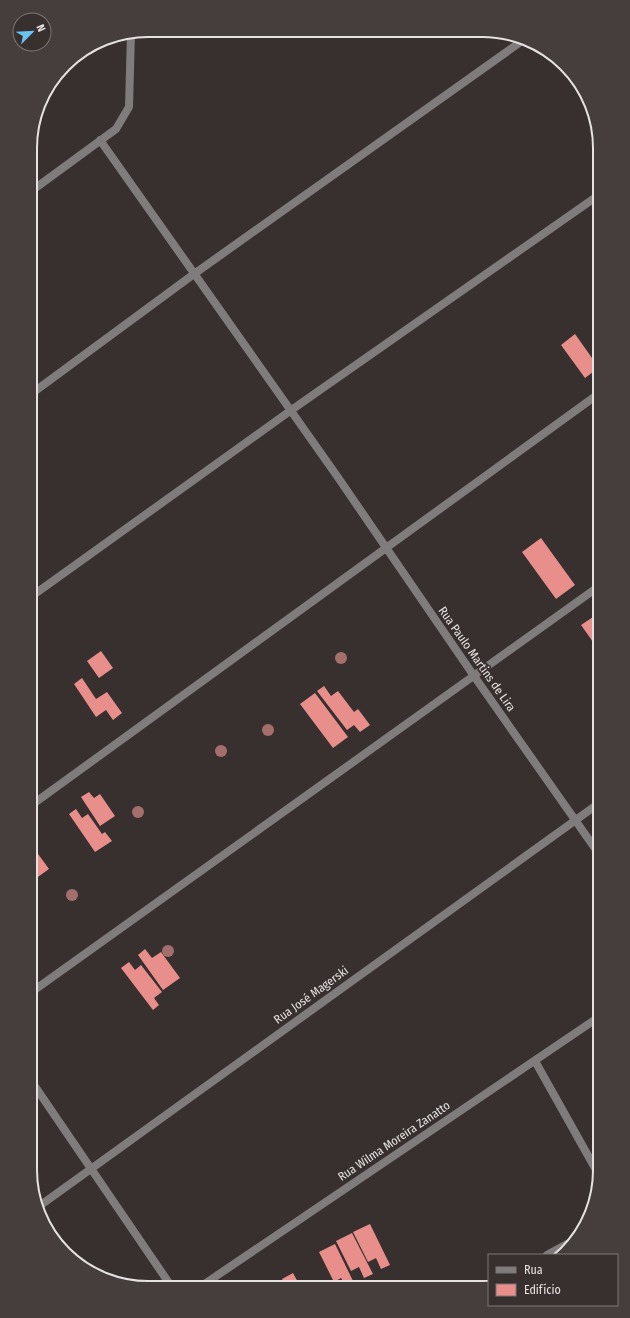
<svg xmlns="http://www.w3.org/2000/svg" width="630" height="1318" font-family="'Fira Sans Condensed',sans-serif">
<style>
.building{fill:#e88f8c}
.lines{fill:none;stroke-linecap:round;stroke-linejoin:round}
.street{stroke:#807c7c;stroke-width:8}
.tree{fill:#a46e6c}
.labels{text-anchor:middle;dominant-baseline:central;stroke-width:4;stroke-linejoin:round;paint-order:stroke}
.street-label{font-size:12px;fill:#e7e2e2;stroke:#37302f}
.rim{fill:none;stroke:#e7e2e2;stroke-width:2}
</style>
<rect width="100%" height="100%" fill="#37302f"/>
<!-- building -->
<path class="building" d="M575,334l22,31v4l-12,9 -24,-33z
M597,502v11l-5,-8z
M541,538l34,47 -19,14 -34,-47z
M596,615l2,3v31l-17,-24z
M101,651l12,17 -14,10 -12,-17z
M82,678l14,21 11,-7 15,21 -9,7 -7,-10 -10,7 -22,-33z
M324,686l7,10 7,-5 16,21 4,-3 12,16 -10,7 -6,-7 -7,5 -30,-39z
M315,693l33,44 -15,11 -33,-44z
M89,792l5,6 6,-4 15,22 -15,10 -19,-29z
M76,809l6,9 6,-4 14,20 3,-2 7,9 -17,11 -26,-38z
M33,847l16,22 -14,10 -2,-3z
M145,949l7,9 9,-6 19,26 -17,12 -25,-35z
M129,962l6,8 6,-5 21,27 -8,6 5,7 -6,5 -32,-42z
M370,1224l20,41 -9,4 -5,-11 -8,4 -15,-30z
M352,1233l21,41 -9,4 -5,-11 -8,4 -15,-30z
M335,1244l20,41h-10l-4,-7 -7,4 -15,-30z
M293,1273l6,11 4,-2 1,3h-19l-3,-6z"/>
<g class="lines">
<!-- street -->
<path class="street" d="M100,140l237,336 137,200 125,178
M30,192l86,-63 13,-22 2,-74
M31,394l163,-120 328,-233
M32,596l258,-185 306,-214
M33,804l564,-409
M33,991l565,-404
M535,1061l65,116
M34,1085l137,201
M38,1207l560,-403
M547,1255l31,-17
M203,1285l396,-268"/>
</g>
<!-- trees -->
<g class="tree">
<circle cx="341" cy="658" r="6"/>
<circle cx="268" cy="730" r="6"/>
<circle cx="221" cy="751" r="6"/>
<circle cx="138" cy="812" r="6"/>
<circle cx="72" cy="895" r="6"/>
<circle cx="168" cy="951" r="6"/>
</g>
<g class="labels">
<!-- street labels -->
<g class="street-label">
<text transform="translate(477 659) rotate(55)">Rua Paulo Martins de Lira</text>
<text transform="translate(311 995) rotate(-36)">Rua José Magerski</text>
<text transform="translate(394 1141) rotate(-34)">Rua Wilma Moreira Zanatto</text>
</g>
</g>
<!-- crop -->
<path d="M0 0H630V1318H0ZM148 37H482A111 111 0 0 1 593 148V1170A111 111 0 0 1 482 1281H148A111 111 0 0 1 37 1170V148A111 111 0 0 1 148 37Z" fill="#453e3d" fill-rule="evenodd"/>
<path class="rim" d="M148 37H482A111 111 0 0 1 593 148V1170A111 111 0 0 1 482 1281H148A111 111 0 0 1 37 1170V148A111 111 0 0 1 148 37Z"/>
<!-- legend -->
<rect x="488" y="1254" width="130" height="52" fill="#37302f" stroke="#7d7777"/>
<rect x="496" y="1267" width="20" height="6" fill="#807c7c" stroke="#7d7777"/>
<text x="524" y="1274" font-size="12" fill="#e7e2e2">Rua</text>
<rect x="496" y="1284" width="20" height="12" fill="#e88f8c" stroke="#7d7777"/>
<text x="524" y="1294" font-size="12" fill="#e7e2e2">Edifício</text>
<!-- north arrow -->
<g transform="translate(32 32) rotate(66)"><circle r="19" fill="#37302f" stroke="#7d7777"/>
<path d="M0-3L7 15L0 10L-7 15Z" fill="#69c4f1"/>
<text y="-6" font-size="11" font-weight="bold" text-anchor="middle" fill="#e7e2e2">N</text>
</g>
</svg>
